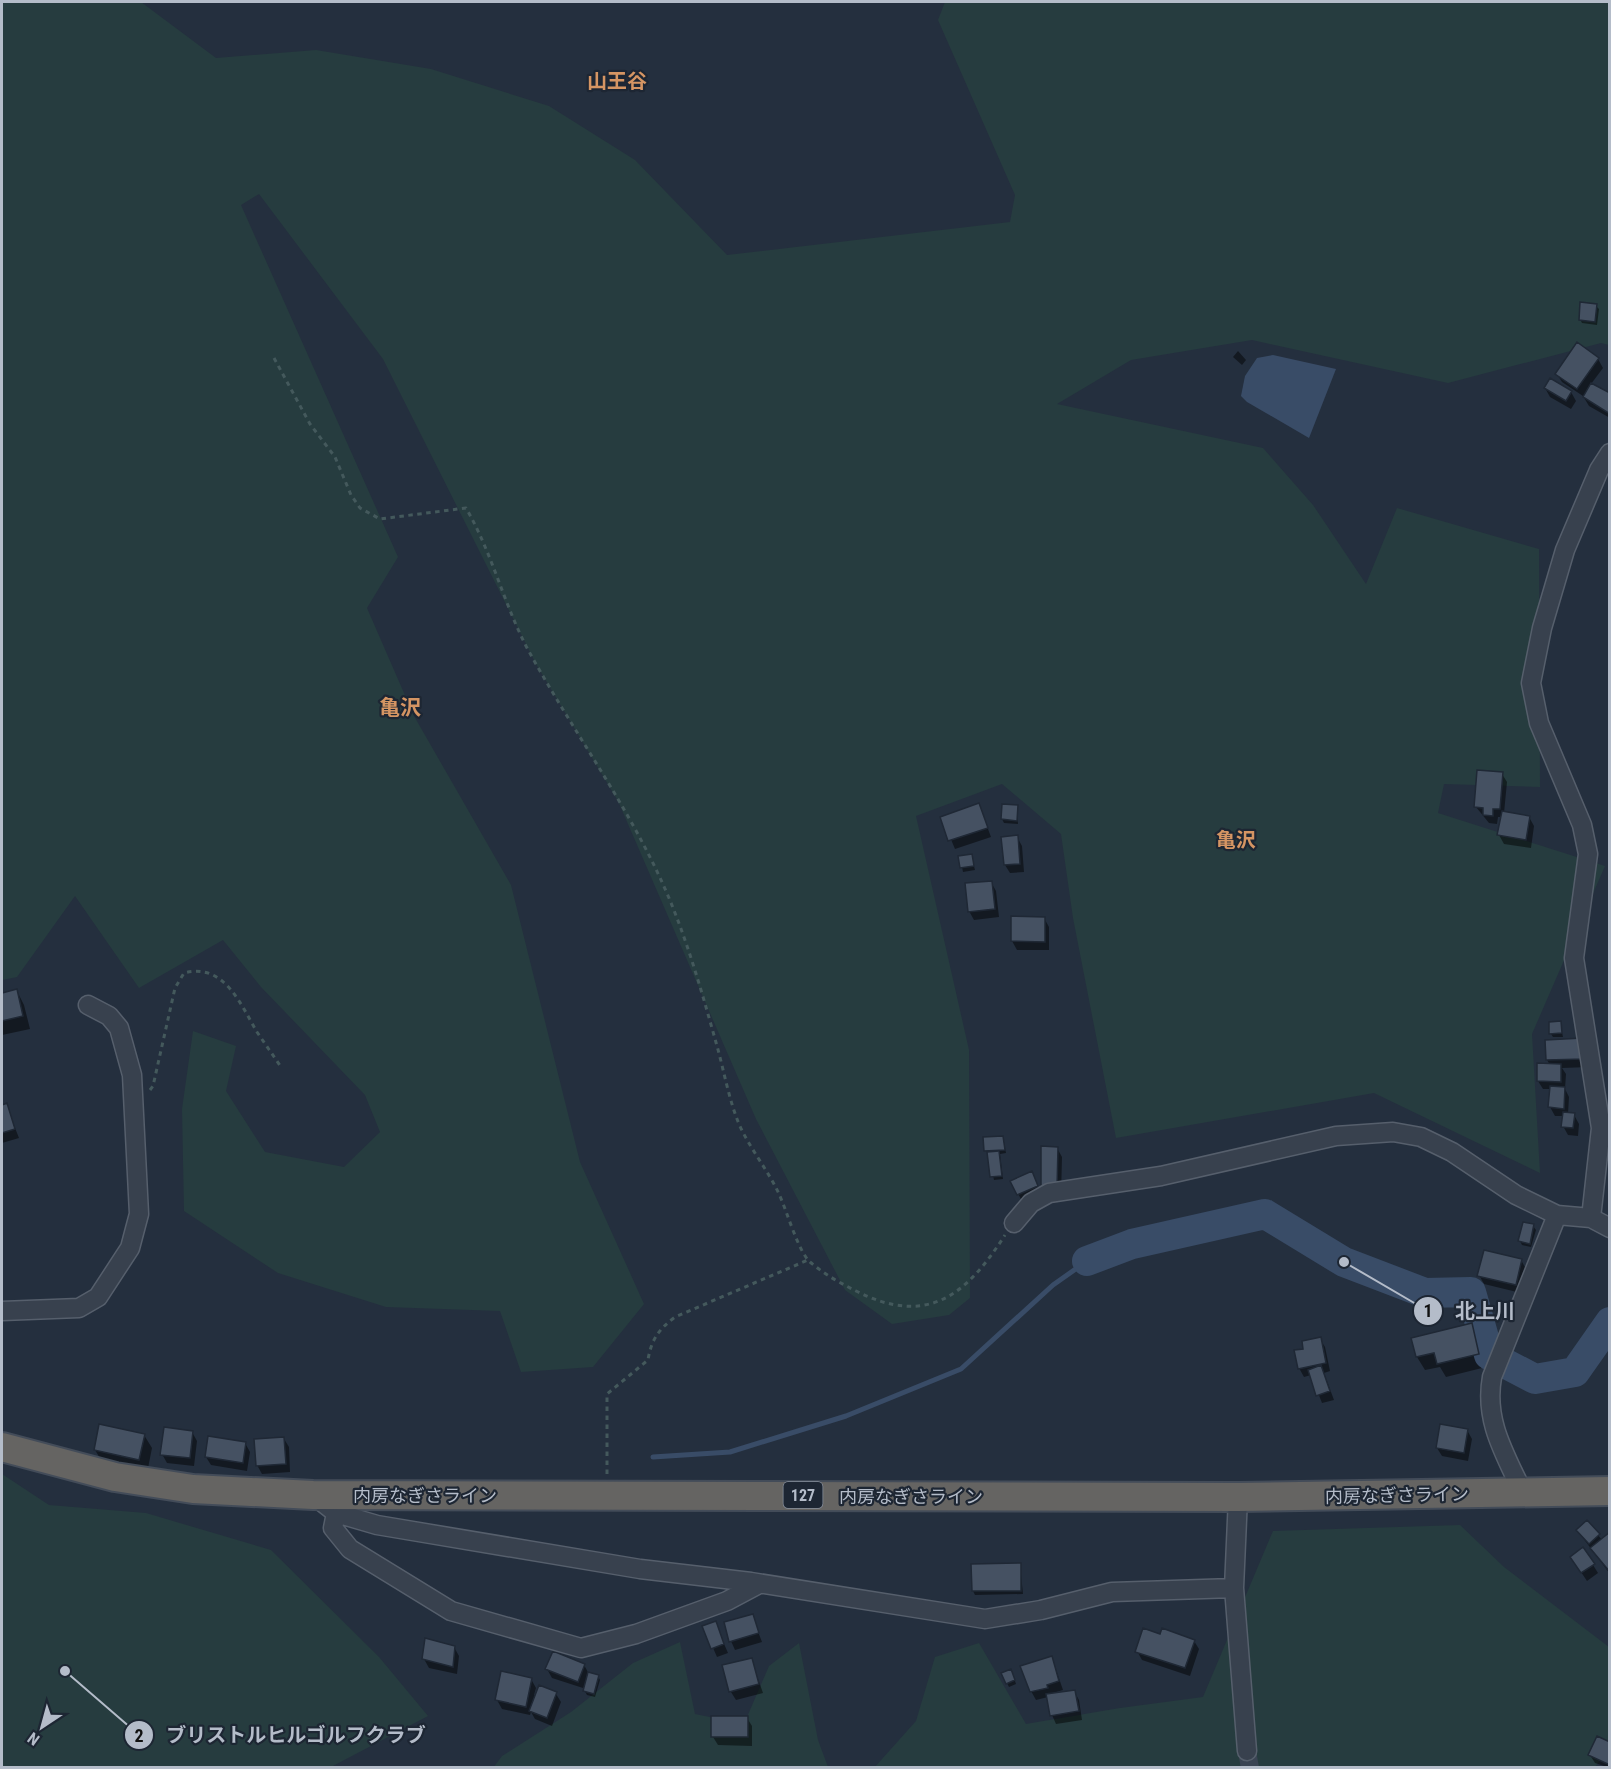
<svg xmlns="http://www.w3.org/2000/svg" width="1611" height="1769" font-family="'Roboto Condensed','Noto Sans JP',sans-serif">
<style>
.green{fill:#263c3f}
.water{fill:#394c67}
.shadow{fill:#0007}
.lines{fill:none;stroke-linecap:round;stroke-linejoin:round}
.stream{stroke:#394c67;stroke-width:5}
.river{stroke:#394c67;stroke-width:30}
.building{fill:#455162;stroke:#1f2835;stroke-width:1.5}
.minor-tunnel{stroke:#3a4453;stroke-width:18;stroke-dasharray:18 9;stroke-linecap:butt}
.minor-casing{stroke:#565f6c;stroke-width:21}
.trunk-casing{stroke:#434c59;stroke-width:32}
.path{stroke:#44595c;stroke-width:3;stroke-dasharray:4.5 4.5;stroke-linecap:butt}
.minor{stroke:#38414e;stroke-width:18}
.trunk{stroke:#656462;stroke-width:28}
.labels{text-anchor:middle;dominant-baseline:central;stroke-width:4.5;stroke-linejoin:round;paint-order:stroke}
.shield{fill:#1d2633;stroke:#878f9c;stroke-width:1.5}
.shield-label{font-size:16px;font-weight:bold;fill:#b4bcc9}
.street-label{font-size:18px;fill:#b4bcc9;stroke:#1d2633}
.neighbourhood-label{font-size:20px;font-weight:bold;fill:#d59563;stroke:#1d2633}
.quarter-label{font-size:21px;font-weight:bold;fill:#d59563;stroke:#1d2633}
.leader{fill:none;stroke:#b4bcc9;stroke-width:2}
.callout-dot{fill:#b4bcc9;stroke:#1d2633;stroke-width:2}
.mark-label{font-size:18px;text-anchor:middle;font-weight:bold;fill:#111}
.callout-label{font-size:20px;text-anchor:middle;font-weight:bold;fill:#b4bcc9;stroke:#1d2633;stroke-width:4.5;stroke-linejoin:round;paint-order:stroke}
</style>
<rect width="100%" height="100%" fill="#242f3e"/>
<!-- green -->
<path class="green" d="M2,2h139l75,56 100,-8 115,19 118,37 86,54 92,95 283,-33 5,-27 -77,-175 7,-18h664v343l-8,-2 -153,40 -196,-43 -121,20 -74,44 206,44 50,57 53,79 31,-76 142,41 1,238 -96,-3 -6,29 167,53 -73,168 8,139 -166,-80 -258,45 -43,-220 -12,-84 -59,-50 -86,32 53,234 1,248 -21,17 -57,9 -47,-34 -89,-171 -138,-318 -82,-137 -153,-305 -124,-165 -18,11 157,352 -31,51 47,108 97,169 69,277 64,142 -51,63 -72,5 -21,-61 -114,-4 -108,-34 -94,-62 -2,-102 11,-78 43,15 -10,45 39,61 79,15 36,-35 -15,-37 -104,-108 -38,-47 -84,48 -64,-92 -58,81 -15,3z
M2,1474l47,31 97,8 125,37 108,107 49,59 -97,51h-329z
M1460,1525l44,42 105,80v102l-14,18 -721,1 42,-47 19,-64 44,-14 47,81 94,-16 83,-11 70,-166z
M680,1642l15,72 49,10 25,-58 30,-23 19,97 10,27 -335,1 9,-12 69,-44 62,-49z"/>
<!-- water -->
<path class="water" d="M1273,355l63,14 -27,69 -62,-36 -6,-6 4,-20 12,-18z"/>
<!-- shadow -->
<path class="shadow" d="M1596,306l3,3 -2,16 -15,-2 -2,-4z
M1238,351l8,9 -4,5 -9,-8z
M1598,359l5,9 -12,16 19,11v23l-21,-12 -6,-10 -21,-14 -5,-8z
M1545,388l26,4 5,9 -5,8 -21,-12z
M1502,774l5,8 -3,31 25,4 5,9 -3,22 -27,-4 -5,-9 3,-18h-4l-1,7 -8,-1 -13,-16z
M979,805l12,32 -36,12 -13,-31z
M1017,807l1,17 -14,-1 -2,-4z
M1017,837l5,9 2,26 -14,1 -5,-8z
M971,855l4,15 -12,2 -3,-15z
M991,882l5,9 3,26 -25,3 -5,-9z
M1044,918l5,9v23h-32l-5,-9z
M17,991l7,14 6,24 -28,6v-41z
M1560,1023l3,14h-10l-2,-3z
M1583,1040l6,27 -27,1 4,6 -1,15 4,8 -1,17 6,1 5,9 -1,12 -10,-1 -5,-9 1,-10h-9l-5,-9 1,-18h-8l-5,-8 12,-16 -3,-5z
M6,1105l13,33 -17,5v-37z
M1003,1137l3,16 -6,1 3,25 -9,1 -9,-41z
M1043,1148h14l5,9 -1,39z
M1012,1182h24l6,13 -19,8z
M1533,1226l3,4 -5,17 -9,-2 -2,-4z
M1521,1260l5,9 -5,24 -37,-9 -5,-9z
M1471,1325l8,13 7,29 -40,10 -6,-10 -15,3 -8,-13 -5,-18z
M1320,1339l5,8 5,24 -6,2 10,27 -12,3 -11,-28 -7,2 -5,-9 6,-18z
M1467,1430l5,9 -4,22 -26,-5 -5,-8z
M192,1432l5,9 -3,25 -27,-3 -5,-9z
M144,1435l8,13 -5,25 -44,-10 -8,-13z
M284,1439l5,8 1,25 -28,2 -5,-9z
M245,1443l5,9 -3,19 -36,-6 -5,-8z
M1580,1534l18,1 4,5 8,-6v40z
M1020,1565l3,29 -48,1 -2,-4z
M1593,1565l5,8 -11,8 -10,-15z
M752,1616l10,26 -27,8 -4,-9z
M715,1623l13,30 -11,4 -13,-30z
M1161,1636l33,5 5,8 -9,27 -48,-16 -5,-9z
M454,1647l5,9 -2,18 -28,-6 -5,-9z
M1052,1658l11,32 -10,3 21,-2 5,9 3,20 -26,4 -4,-9 -4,-18 -12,3 -5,-9z
M751,1659l12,34 -27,7 -5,-8z
M584,1665l5,9 9,2 2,4 -5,17 -8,-2 -4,-7 -31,-10 -5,-9z
M1013,1675l3,9 -7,3 -2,-4z
M531,1679l5,9 -2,7 22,-1 5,8 -9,24 -17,-7 -4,-7 -1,3 -28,-6 -5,-9z
M747,1718l5,8v20l-34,-1 -5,-8z
M1610,1744v24l-15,-5 -5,-8z"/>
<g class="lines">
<!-- stream -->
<path class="stream" d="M653,1457l77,-5 116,-36 115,-47 92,-84 34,-24"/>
<!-- river -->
<path class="river" d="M1087,1261l45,-17 133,-30 79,48 81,31 46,-1 18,63 46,24 40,-7 35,-50"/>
</g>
<!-- building -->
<path class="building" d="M1580,302l17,2 -2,18 -16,-2z
M1577,342l22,16 -22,31 -22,-15z
M1550,378l22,13 -6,10 -22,-13z
M1591,383l19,10v21l-27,-17z
M1477,770l26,2 -3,37h-7v7l-10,-1v-7l-9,-1z
M979,803l9,25 -40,13 -8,-24z
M1002,804l16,1 -1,16 -16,-2z
M1502,811l28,5 -4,24 -29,-5z
M1018,835l2,29 -16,1 -3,-28z
M972,854l2,12 -14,2 -2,-12z
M992,881l3,28 -27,3 -3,-29z
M1011,916l34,1v25l-34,-1z
M17,989l6,27 -21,5v-28z
M1561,1021l1,12 -13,1v-12z
M1583,1038l2,21 -39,1 -1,-20z
M1537,1063l24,1v18l-24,-1z
M1550,1086l15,1 -1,22 -16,-2z
M7,1103l8,26 -13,4v-28z
M1563,1112l12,1 -2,15 -12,-1z
M1003,1136l2,14 -21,1 -1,-14z
M1041,1146l17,1 -1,41 -16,-1z
M999,1151l3,25 -12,1 -3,-25z
M1032,1171l6,15 -21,9 -7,-14z
M1523,1222l11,2 -4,20 -12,-3z
M1484,1250l38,9 -6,26 -39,-9z
M1472,1323l7,31 -42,10 -3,-11 -18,4 -5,-19z
M1321,1337l5,26 -28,6 -4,-19 9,-1 -1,-8z
M1321,1365l9,26 -14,5 -8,-26z
M99,1424l46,10 -6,26 -45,-10z
M1440,1424l28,5 -4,24 -28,-5z
M164,1427l29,4 -3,27 -30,-3z
M208,1436l38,6 -3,21 -38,-6z
M284,1437l2,27 -30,2 -2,-27z
M1587,1520l13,14 -11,10 -13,-14z
M1610,1532v40l-20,-24z
M1583,1547l12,17 -14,9 -11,-16z
M1021,1563v28h-49l-1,-27z
M753,1614l6,19 -30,9 -5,-20z
M716,1621l8,23 -13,5 -9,-23z
M1143,1628l17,6 2,-6 33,12 -10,28 -50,-16z
M425,1638l30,8 -2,21 -31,-8z
M553,1651l32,13 -7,18 -33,-13z
M1052,1656l7,25 -12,4 1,3 -18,4 -10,-26z
M752,1658l7,26 -30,8 -7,-27z
M1011,1669l4,11 -9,4 -5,-11z
M501,1671l31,7 -6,29 -31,-7z
M588,1672l11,3 -5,19 -11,-3z
M539,1685l18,7 -10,26 -18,-7z
M1075,1690l4,21 -29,5 -4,-22z
M711,1716h37v21h-37z
M1597,1736l13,6v23l-22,-10z"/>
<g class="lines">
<!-- minor-tunnel -->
<path class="minor-tunnel" d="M1247,1751l3,17"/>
<defs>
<path id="minor" d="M1591,1218l10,-90 -27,-170 14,-104 -6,-29 -43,-102 -8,-40 11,-55 23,-78 34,-80 11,-17
M1014,1223l17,-20 18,-10 112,-17 175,-40 57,-4 28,5 31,15 64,43 41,20 34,3 19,10
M2,1311l77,-3 19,-11 32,-49 9,-34 -7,-139 -13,-47 -10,-12 -21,-11
M1523,1493c-18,-39 -39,-72 -31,-116l65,-162
M313,1495l23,18 41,12 263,44 111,13 234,37 56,-9 71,-18 122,-4
M1238,1497l-4,91 13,163
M336,1513l-3,15 17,21 101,62 130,37 55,-14 91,-33 32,-17"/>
<path id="trunk" d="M2,1447l113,30 78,12 120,6 925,2 372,-6"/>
</defs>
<!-- minor casing -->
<use href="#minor" class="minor-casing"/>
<!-- trunk casing -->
<use href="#trunk" class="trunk-casing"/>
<!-- path -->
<path class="path" d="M274,358l36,66 25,33 16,38 9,13 20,11 86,-11c26,45 37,93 60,138 46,85 105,162 143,252 20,48 34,98 48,148 7,25 12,54 22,78 11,25 29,46 40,70 8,17 19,57 31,68 14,12 30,21 46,29 71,36 110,5 149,-56
M150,1090l3,-4 22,-98 9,-15c40,-11 57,32 73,59 8,12 16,23 24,35
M607,1474v-80l41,-34c3,-20 11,-31 27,-43l133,-57"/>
<!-- minor -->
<use href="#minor" class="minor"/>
<!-- trunk -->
<use href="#trunk" class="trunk"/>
</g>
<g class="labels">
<!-- shield labels -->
<rect class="shield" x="783.5" y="1482" width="39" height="26" rx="4.5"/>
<g class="shield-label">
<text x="803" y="1495">127</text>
</g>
<!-- street labels -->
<g class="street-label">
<text x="425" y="1495">内房なぎさライン</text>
<text transform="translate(1397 1495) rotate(-1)">内房なぎさライン</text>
<text x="911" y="1496">内房なぎさライン</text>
</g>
<!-- neighbourhood labels -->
<g class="neighbourhood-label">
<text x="617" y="81">山王谷</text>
<text x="1236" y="840">亀沢</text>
</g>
<!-- quarter labels -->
<g class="quarter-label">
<text x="400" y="708">亀沢</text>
</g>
</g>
<!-- callouts -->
<path class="leader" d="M1344 1262L1428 1311M65 1671L139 1735"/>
<g class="callout-dot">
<circle cx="1344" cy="1262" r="6"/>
<circle cx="65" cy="1671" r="6"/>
<circle cx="1428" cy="1311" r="15"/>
<circle cx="139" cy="1735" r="15"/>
</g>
<g class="mark-label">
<text x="1428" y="1317">1</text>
<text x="139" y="1742">2</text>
</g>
<g class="callout-label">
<text x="1485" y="1318">北上川</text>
<text x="296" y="1742">ブリストルヒルゴルフクラブ</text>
</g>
<!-- border -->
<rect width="1611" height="1769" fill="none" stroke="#b4bcc9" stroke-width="6"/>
<!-- north arrow -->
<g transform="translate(42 1727) rotate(216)" stroke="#1d2633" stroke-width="4.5" paint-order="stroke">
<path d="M0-4.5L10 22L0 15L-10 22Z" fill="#b4bcc9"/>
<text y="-9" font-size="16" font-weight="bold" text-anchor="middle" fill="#b4bcc9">N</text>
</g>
</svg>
